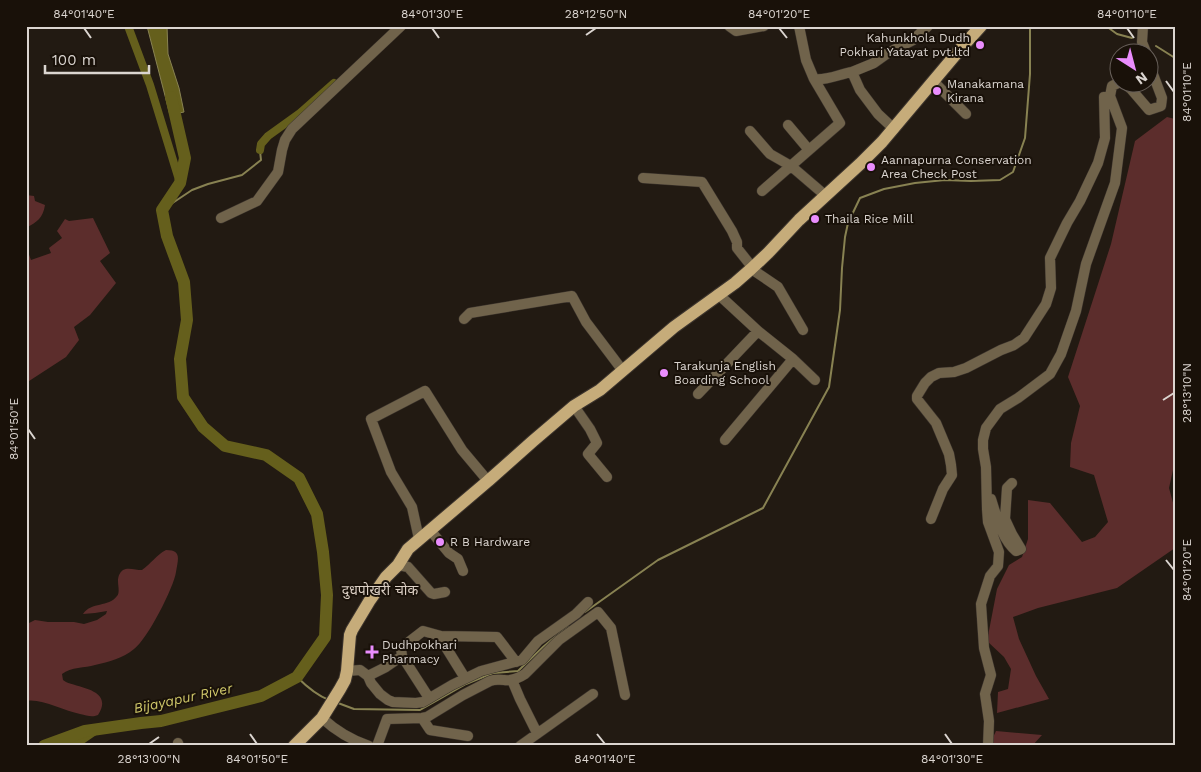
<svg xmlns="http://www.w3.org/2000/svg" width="1201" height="772" font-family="'Work Sans','Noto Sans Devanagari',sans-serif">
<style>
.green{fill:#5c2d2c}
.water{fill:#655f1c;stroke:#888252}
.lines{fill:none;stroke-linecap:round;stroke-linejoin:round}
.stream{stroke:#888252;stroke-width:2}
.canal{stroke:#655f1c;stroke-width:8}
.river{stroke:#655f1c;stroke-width:12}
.minor-casing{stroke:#3c342d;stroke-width:11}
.major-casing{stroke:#3c342d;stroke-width:14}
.minor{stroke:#70634b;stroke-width:10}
.major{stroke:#c6ac7a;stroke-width:12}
.ticks{fill:none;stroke:#dbd5d0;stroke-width:2}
.poi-dot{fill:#ea8dfd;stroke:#191109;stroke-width:2}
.labels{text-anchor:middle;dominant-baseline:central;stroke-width:4;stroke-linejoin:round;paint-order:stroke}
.poi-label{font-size:12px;fill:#dbd5d0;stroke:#191109;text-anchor:start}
.neighbourhood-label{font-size:14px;fill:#dbcfc4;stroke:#191109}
.water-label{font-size:14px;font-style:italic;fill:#d0c86a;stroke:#191109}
.neatline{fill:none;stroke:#dbd5d0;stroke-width:2}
.ticks-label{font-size:12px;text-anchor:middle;fill:#dbd5d0}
</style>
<rect width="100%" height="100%" fill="#221a12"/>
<!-- green -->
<path class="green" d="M1167,117l8,2v342l-6,27 6,22v38l-58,40 -79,20 -25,9 6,22 17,37 13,23 -52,14 1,-21 10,-3 3,-20 -7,-12 -17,-16 10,-52 12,-24 13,-8 6,-18v-39l22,3 32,39 13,-5 13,-15 -14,-47 -24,-8 1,-24 9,-37 -12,-29 43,-133 24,-103z
M26,195l8,1 1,5 10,4c-2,13 -8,17 -19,23z
M93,218l17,35 -10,8 16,22 -26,32 -16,12 5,13 -13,17 -40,26v-131h2l3,8 20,-7 -2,-5 13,-10 -5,-7 8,-12 4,2z
M166,550c16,0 12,9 10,22 -2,15 -29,68 -42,77 -11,9 -25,13 -39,16 -10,3 -24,2 -33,9l1,6 3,2c14,6 48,8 32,33 -7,3 -11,0 -18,-1 -16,-3 -39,-16 -54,-13v-58l3,-8 -2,-6v-3l2,-3 6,-3 13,2h26l10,2 13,-4 9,-6 1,-3 -12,2 -12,1c9,-13 25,-6 34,-18 5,-6 -4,-18 6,-26 5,-3 13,0 19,0 9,-6 14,-15 24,-20z
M996,731l46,4 -10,11h-43z"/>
<!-- water -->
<path class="water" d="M147,26h20l1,28 11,34 5,24 -14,3z"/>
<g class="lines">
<!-- stream -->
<path class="stream" d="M1106,26l11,8 15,4
M1156,46l19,12
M162,210l30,-20 16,-6 34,-9 19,-15 -1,-9
M585,612l73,-52 105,-52 66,-121 11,-77 2,-42 3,-31 3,-14 12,-25 24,-9 31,-6 30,-3 26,1 29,-1 13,-8 12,-34 5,-64v-48
M297,677c10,10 19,18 32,23
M338,703l16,6 66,1 46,-26 27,-11 25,-2 25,-24 25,-21"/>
<!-- canal -->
<path class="canal" d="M128,26l22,59 30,98
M260,150l1,-6 7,-8 32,-23 34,-30
M71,746l4,-5 7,-1 16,-11"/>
<!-- river -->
<path class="river" d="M44,746l41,-15 56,-8 20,-2 100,-25 36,-19 28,-40 2,-42 -4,-43 -6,-38 -18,-36 -33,-23 -41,-9 -22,-19 -20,-30 -3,-38 7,-39 -3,-38 -17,-46 -5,-26 18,-27 5,-25 -14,-61"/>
<defs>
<path id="minor" d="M729,26l7,5 28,-5
M799,26l7,34 8,19c12,2 26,-5 38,-7l8,18 18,24 16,15
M1143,26l-1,16 4,10
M852,72l22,-9 14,-10 25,-13 15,-14
M933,81l33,33
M1123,82l8,7 18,21 12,-4 1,-8 -14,-37
M788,125l21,25
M750,131l20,23 21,12 35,30
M643,178l59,4 30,49 5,11v6l15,19
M762,191l78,-68 -26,-44
M221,218l36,-17 21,-29 4,-22 3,-10 7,-11 109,-103
M753,266l3,6 22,15 25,43
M718,294l40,37 35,28 -68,81
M464,319l6,-6 102,-17 14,26 37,49
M793,359l22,21
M698,394l60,-63
M574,406l16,23 7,14 -9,11 19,23
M988,499h3c6,18 10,39 25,52l5,-2 -9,-15 -7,-15 2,-31 5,-5
M931,519l12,-30 9,-14 -1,-10 -2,-11 -13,-31 -19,-24v-3l8,-13 6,-6 8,-4 15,-1 12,-4 35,-18 13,-5 10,-7 22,-34 5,-16 -1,-30 17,-35 13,-22 18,-38 7,-25 -1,-41 6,-1
M430,530l19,23 9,6 5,12
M419,539l-7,-32 -21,-35 -20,-53 54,-28 37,59 26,31
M398,565l10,2 23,26 3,1 11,-2
M441,636l1,5 23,37
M402,656l27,42
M347,671l13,-1 8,6 18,-9 16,-11 -1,-8 22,-17 18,5 56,1 19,25
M368,676l3,7 9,11 8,6 5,2 23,1 7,-1 29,-17 29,-14 41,-11 16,-19 38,-27 12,-12
M512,680l8,19 17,34
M322,718c14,13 29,22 47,28
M422,718l8,12 38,6
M178,743l1,3
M377,746l10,-27 35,-1 5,-1 36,-22 27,-14c6,-2 8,-1 14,-1 8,1 15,-2 21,-6l34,-34 39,-28 13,16 14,67
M520,746l73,-52
M988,746l1,-25 -4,-27 6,-19 -7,-27 -3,-44 9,-28 8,-10 1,-14 -11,-30 -1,-13 -1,-42 -3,-18v-9l3,-12 14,-19 18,-11 32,-24 11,-20 15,-43 10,-47 29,-81 7,-55 -12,-32 2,-10 8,-4"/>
<path id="major" d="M294,746l28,-28 18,-29 5,-9 2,-9 3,-36 2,-5 18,-30 16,-23 12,-12 10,-16 80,-68 45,-40 41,-35 26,-16 74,-63 61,-44 16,-14 17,-16 31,-33 61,-56 22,-22 80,-95 19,-21"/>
</defs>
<!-- minor casing -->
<use href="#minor" class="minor-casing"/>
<!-- major casing -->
<use href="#major" class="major-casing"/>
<!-- minor -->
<use href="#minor" class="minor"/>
<!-- major -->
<use href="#major" class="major"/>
</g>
<!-- ticks -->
<path class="ticks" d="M84,28l7,10M432,28l7,10M779,28l8,10M1127,28l7,10M586,35l10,-7M1166,81l8,11M1163,400l11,-7M28,429l7,10M1166,560l8,10M250,734l7,10M597,734l8,10M945,734l7,10M149,744l10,-7"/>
<!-- markers -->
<g class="poi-dot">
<circle cx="980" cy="45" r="5"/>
<circle cx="937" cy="91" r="5"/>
<circle cx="871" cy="167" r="5"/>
<circle cx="815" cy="219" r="5"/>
<circle cx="664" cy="373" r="5"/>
<circle cx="440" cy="542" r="5"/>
<path d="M369.5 644.5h5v5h5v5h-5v5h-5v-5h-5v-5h5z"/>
</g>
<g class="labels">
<!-- poi labels -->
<g class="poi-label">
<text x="970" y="38" text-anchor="end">Kahunkhola Dudh<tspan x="970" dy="14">Pokhari Yatayat pvt.ltd</tspan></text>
<text x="947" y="84">Manakamana<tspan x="947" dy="14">Kirana</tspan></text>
<text x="881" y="160">Aannapurna Conservation<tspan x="881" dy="14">Area Check Post</tspan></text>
<text x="825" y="219">Thaila Rice Mill</text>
<text x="674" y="366">Tarakunja English<tspan x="674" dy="14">Boarding School</tspan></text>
<text x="450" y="542">R B Hardware</text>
<text x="382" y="645">Dudhpokhari<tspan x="382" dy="14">Pharmacy</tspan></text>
</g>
<!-- neighbourhood labels -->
<g class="neighbourhood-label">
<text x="380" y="590">दुधपोखरी चोक</text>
</g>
<!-- water labels -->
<g class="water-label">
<text transform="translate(183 698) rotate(-12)">Bijayapur River</text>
</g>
</g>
<!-- border -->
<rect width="1201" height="772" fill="none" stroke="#191109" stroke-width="55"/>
<!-- north arrow -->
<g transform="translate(1134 68) rotate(144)"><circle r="24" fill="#191109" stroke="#675f59"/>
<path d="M0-4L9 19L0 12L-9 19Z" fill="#ea8dfd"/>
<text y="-8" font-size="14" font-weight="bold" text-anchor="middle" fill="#dbd5d0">N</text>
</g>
<!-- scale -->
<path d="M45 65v8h104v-8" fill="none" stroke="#dbd5d0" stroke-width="2.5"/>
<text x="52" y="65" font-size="15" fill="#dbd5d0" stroke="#191109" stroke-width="4" paint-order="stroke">100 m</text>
<rect x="28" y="28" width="1146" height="716" class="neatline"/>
<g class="ticks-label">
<text x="84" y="18">84°01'40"E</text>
<text x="432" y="18">84°01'30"E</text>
<text x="596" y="18">28°12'50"N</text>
<text x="779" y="18">84°01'20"E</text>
<text x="1127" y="18">84°01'10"E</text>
<text transform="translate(1187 92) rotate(-90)" y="4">84°01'10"E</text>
<text transform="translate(1187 393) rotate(-90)" y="4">28°13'10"N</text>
<text transform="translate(14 429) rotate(-90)" y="4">84°01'50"E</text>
<text transform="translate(1187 570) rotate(-90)" y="4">84°01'20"E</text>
<text x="149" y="763">28°13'00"N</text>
<text x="257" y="763">84°01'50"E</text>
<text x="605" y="763">84°01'40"E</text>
<text x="952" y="763">84°01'30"E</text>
</g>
</svg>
